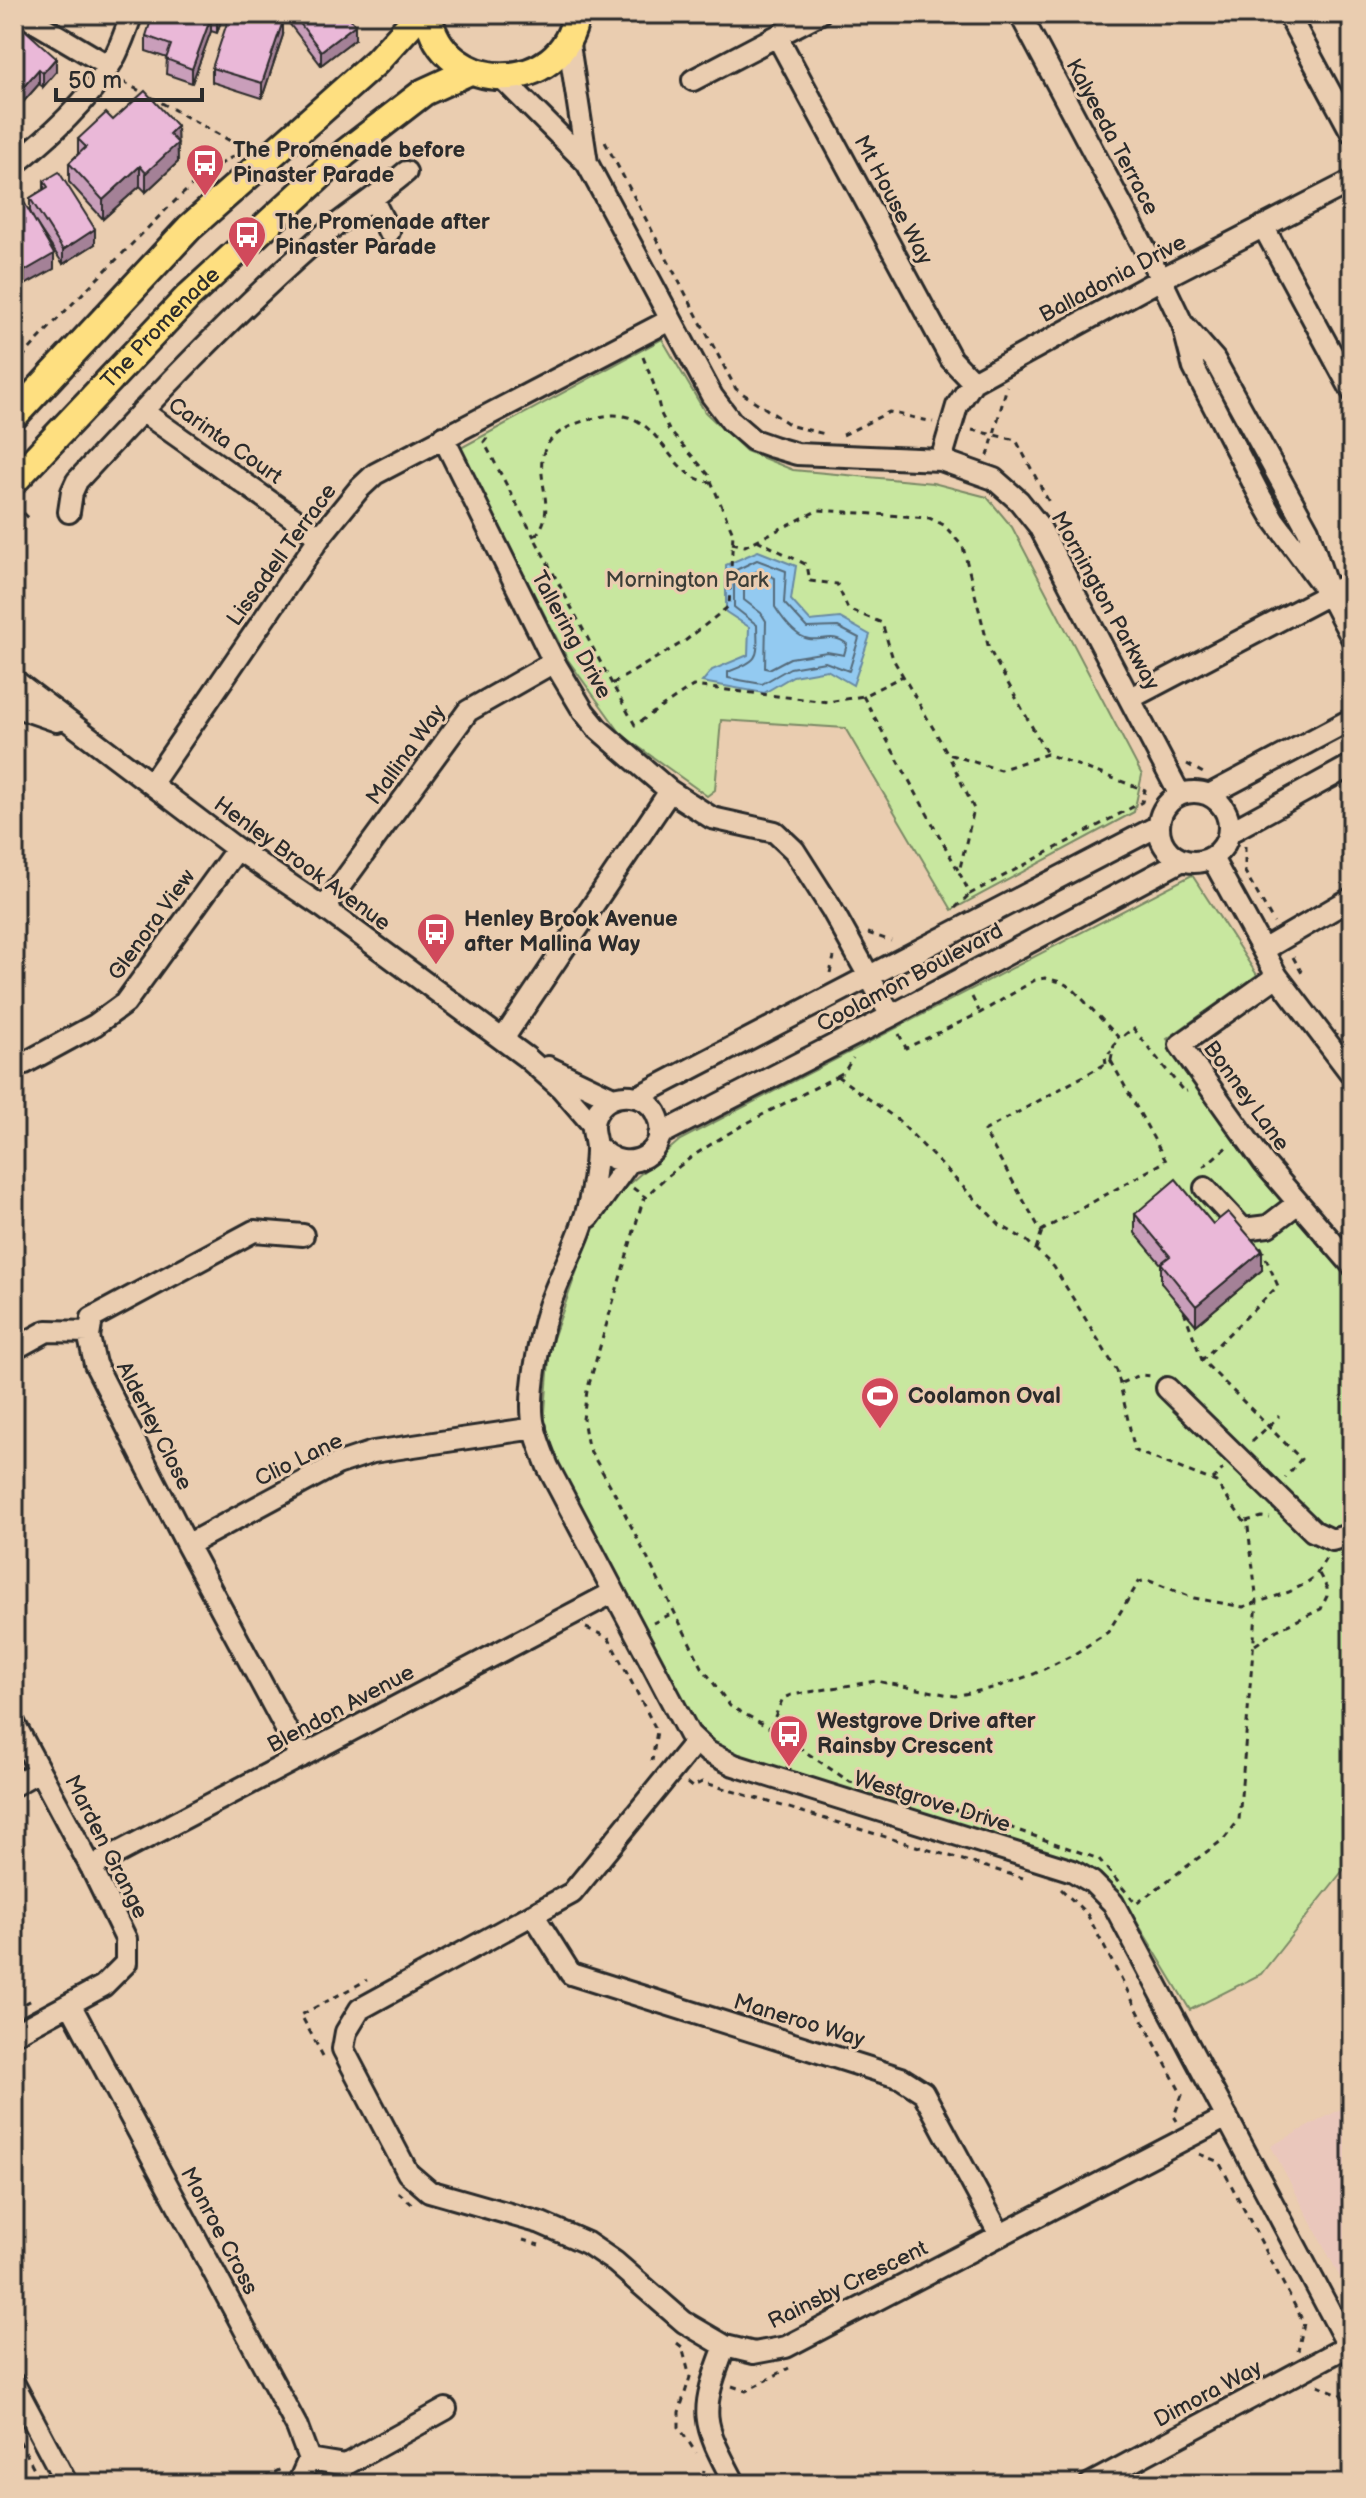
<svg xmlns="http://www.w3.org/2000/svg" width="1366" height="2498" font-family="'Balsamiq Sans',sans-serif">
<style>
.built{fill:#eac7bc}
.green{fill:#c8e79f;stroke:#7a8965;stroke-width:2}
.water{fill:#93caf1;stroke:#698aa2;stroke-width:2}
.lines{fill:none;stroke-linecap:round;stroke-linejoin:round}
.shore{stroke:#556b7a;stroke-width:2}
.minor-casing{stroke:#2b2b2b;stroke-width:26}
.major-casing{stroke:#2b2b2b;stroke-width:32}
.path{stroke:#2b2b2b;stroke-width:3;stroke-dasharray:6 6;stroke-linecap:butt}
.minor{stroke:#eacdb0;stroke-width:20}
.major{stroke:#fedf80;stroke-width:26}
.wall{fill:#c99eba;stroke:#2b2b2b;stroke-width:2}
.shaded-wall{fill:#a48197;stroke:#2b2b2b;stroke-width:2}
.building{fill:#eab8d8;stroke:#2b2b2b;stroke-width:2}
.labels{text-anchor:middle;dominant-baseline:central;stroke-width:6;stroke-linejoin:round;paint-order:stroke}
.street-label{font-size:22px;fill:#2b2b2b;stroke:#eacdb0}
.poi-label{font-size:22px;font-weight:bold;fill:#2b2b2b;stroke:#eacdb0;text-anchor:start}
.park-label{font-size:22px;fill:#3b3e37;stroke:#eacdb0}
</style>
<rect width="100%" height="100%" fill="#eacdb0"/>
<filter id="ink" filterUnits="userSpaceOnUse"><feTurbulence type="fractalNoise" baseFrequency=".0125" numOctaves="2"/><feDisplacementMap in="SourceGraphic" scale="16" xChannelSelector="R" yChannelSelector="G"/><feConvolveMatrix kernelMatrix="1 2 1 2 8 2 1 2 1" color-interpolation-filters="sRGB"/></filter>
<g filter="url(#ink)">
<!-- built -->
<path class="built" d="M1352,2103v197l-81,-154z"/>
<!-- green -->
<path class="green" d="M662,339l43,73 41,39 47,19 140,13 54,14 25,30 130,248 -8,37 -182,98 -107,-182 -124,-8 -6,70 -8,6 -85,-61 -54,-75 -109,-211z
M1192,875l65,100 -90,64 90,125 95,111v584l-91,115 -71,36 -67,-111 -34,-31 -345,-107 -25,-11 -25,-21 -134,-258 -16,-46 6,-78 44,-125 29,-33 57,-49z"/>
<!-- water -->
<path class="water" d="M758,551l38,15 -5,34 19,21 30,-3 30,17 -17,50 -26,-15 -34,6 -29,17 -62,-11 10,-12 36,-15 1,-28 -23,-15v-47z"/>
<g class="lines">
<!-- shore -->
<path class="shore" d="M757,560l29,11 -2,32 23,25 31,-1 21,11 -10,33 -24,-9 -35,6 -28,16 -34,-6v-6c32,-13 30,-12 29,-47l-23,-18v-34l2,-3z
M758,571l17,7v29c7,11 20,30 34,32 15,2 24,-6 38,5l-3,11 -17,-3 -37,6 -21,11 -4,-1 1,-47 -5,-8 -17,-13v-22z"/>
<defs>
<path id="minor" d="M21,14l88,52
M1020,14l141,265 22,46 11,43 65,126 15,26 55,74
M1288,14l64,119
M777,36l174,323 22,23
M568,38l19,125
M501,77l86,86 125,233 19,25 22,19 20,7 24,7 144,6 53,19 25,22 20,25 141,269
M693,80l126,-66
M14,165c38,-31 73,-62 99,-105 8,-14 13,-31 19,-46
M373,200l16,32
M1263,226l89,165
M1185,326l29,33 94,171 21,64 23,44
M142,411l178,126
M443,437l111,225 30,50 13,16 73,63 42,27 63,14 19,18 37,58 60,108
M941,460l16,-54 16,-24 188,-103 191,-98
M69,512l3,-20 5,-11c76,-82 153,-164 237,-238 29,-26 63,-46 92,-71
M14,680l223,169 87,59 202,149 35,31 32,37
M1131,698l221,-116
M14,706l43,15
M152,783l168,-246 39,-48 16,-15 295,-154
M1159 827a35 35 0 1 1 70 0a35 35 0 1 1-70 0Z
M1209,795l143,-76
M1230,832l122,-67
M1212,858l65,118 75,99
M324,908l144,-197 86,-49
M1263,950l89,-52
M1277,976l-97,69 84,118 88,102
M503,1039l167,-248
M14,1066l11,-3 70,-38 30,-22 112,-154
M548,1067l65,31
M637,1097l521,-271
M659,1135l232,-119 290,-155
M597,1146c30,35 78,4 59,-33 -13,-23 -48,-23 -60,1 -7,13 0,23 0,35 0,16 -3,33 -6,49 -8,38 -28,71 -41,108 -9,28 -22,92 -15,120 3,14 9,28 14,41l141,267 19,18 26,13 339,106 19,11 21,21 239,450
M1205,1188l38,41 25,-3 30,-23
M589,1217l40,-55
M18,1347l29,-16 42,1
M1167,1388l146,143 19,9 20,-6
M187,1545l150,-81 36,-12 162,-24
M14,1723l77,144 35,72v24l-23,23 -89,48
M696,1741l-124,152 -212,116 -14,23 -3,17 65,124 21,18 112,32 46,20 28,19 69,60 41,24 29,7 32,-6 441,-230
M301,1757l-114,-212 -92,-181 -6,-27 3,-19 162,-87 49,4
M14,1785l25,-14
M91,1867l523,-275
M533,1914l38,60 330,104 22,14 77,143
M70,2004l227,423 12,32 -11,25
M725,2346c-26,68 -24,74 10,138
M14,2384l53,100
M309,2459l36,6 101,-56
M1090,2484l258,-138"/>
<g id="major">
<path d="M428,14c14,83 136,83 148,0"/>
<path d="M14,416l175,-188 187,-166 33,-36 7,-12"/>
<path id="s1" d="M14,481l174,-184 157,-144 79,-61 46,-21"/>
</g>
</defs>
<!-- minor casing -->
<use href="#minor" class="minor-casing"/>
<!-- major casing -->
<use href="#major" class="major-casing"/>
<!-- path -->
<path class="path" d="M123,82l21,11
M151,97l94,52
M605,142l131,247 56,37 33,8
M643,357l11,28 7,29 8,16 39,44 25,59 -4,73 -44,35 -73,43 23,41 58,-39 135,16 35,-6 40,-20 45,78 52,16 47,-16 98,36 -3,12 -172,92 -11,-22 15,-63 -26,-55
M14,367c36,-42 76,-81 115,-120 33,-33 66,-70 107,-92
M972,430l44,10 35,66
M843,435l46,-23 44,10
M487,438l-3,4 50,95
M988,456l19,-70
M15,505l15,14
M757,540l50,25 3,16 27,3 11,25 34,14 11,36 10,17
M732,543l13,3 74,-36 110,8 15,7 19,22 26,102 58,105
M612,684l-78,-147c31,-31 -13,-73 22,-102 11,-9 26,-14 39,-17 67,-19 67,60 116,64
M863,696l96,176
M1344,700l8,-23 -3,-8 3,-2
M1187,764l18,10
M1245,846v26l29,51
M955,908l15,-14
M868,933l23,8
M1293,957l10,18
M830,973l4,-16
M972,997l7,14
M899,1034l7,14 74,-35 55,-33 10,-2 16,4 11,6 48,51 13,-11 51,64 3,-1
M1111,1060l3,-15 6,-6
M1111,1061l55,100 -125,70 -57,-100z
M1106,1064l-1,-7 6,-6
M837,1076l61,44 102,105 27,16 27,26 63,104 18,80 81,31 32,45 9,75 -18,218 -15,19 -88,65 -37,-45 -124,-44 -125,-33 -80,-54 -40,-22 -28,-39 -89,-177 -25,-43 -5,-28 4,-28 56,-191c51,-57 128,-88 194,-124z
M837,1076l7,-4 9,-14
M1203,1167l25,-21
M633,1188l12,9
M1261,1247l17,39 -76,74 99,99 -16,19
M1036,1249l6,-18
M1184,1311l18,49
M1121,1383l19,-8 12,1
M1252,1442l27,-26
M1212,1480l11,-11
M1246,1521l16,-4 8,1
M653,1623l22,-11
M586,1628l22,9 49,94 -5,30
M1255,1645l22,-15 44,-21 6,-13v-8l-9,-16
M770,1728l13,-30 8,-3 85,-14 79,15 42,-9 37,-13 39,-19 35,-23 31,-50 8,-2 47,18 49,9 46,-15 14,-7 12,-8 11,-19
M687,1783l5,4 10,-5 321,96
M1061,1889l26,25 95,181 -8,21 3,5
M14,2009l18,-9
M323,2056l-22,-41 66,-35
M1199,2154l20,8 85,161 -6,28
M398,2192l15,13
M523,2240l16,5
M677,2343l5,4 8,30 -11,35v15l17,26
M1318,2385l23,10 11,21
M732,2386l14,5 43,-23
M14,2430l28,54
M253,2484l28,-15
M701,2484l3,-14"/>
<!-- minor -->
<use href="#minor" class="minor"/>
<!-- major -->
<use href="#major" class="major"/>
</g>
<!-- wall -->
<path class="wall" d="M223,14l-6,19 -6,-2 -19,52 -26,-9 1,-16 -21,-7v-15z
M282,14h65l8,25 -34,26z
M14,20l42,52 -13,15 -4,-3 -21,24 -4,-3z
M283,35l-21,63 -50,-16v-14z
M113,120l64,6 1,36 -32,30 -6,-6 -37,33 -34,-37v-19l9,-9v-15z
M44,181l51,63 -32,20 -27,-41 18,46 -24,-58v-13l14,-9z
M1135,1214l78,10 49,46 -66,55 -35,-42v-19l-26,-31z"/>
<!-- shaded-wall -->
<path class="shaded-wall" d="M218,14h5v1l-6,18v-15z
M211,17v14l-19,52v-14z
M283,21v14l-21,63v-15z
M355,25v14l-34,26v-14z
M56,58v14l-13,15v-14z
M39,69v15l-21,24v-15z
M177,126l1,36 -32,30v-19l23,-39z
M140,166v20l-37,33v-19z
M95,229v15l-32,20v-14z
M54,254v15l-40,22v-14z
M1262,1251v19l-66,55v-19z"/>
<!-- building -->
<path class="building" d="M153,14h65l-1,4 -6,-1 -19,52 -26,-10 5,-14 -25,-9z
M230,14h31l22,7 -21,62 -50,-15z
M293,14h54l8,11 -34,26z
M14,20l42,38 -13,15 -4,-4 -21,24 -4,-3z
M145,91l32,35 -8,8 9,9 -32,30 -6,-7 -37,34 -34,-37 17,-16 -8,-8 28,-26 7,7z
M59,172l36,57 -32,21 -33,-52 18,-11 -4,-6z
M21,197l33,57 -40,23v-76z
M1176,1179l37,45 15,-12 34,39 -66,55 -35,-43 9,-7 -35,-42z"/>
</g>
<!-- icons -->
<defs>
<symbol id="bus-pin" viewBox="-11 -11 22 30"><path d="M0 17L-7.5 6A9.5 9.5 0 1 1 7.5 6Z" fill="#d1495b" stroke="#eacdb0"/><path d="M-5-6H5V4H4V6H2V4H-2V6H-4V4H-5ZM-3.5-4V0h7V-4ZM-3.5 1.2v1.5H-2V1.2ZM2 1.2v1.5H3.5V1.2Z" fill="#fff"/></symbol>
<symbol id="stadium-pin" viewBox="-11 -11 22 30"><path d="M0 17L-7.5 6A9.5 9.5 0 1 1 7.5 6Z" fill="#d1495b" stroke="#eacdb0"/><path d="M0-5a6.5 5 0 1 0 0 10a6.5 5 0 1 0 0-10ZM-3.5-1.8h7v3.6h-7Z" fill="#fff"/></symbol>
</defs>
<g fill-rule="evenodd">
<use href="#bus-pin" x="183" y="141" width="44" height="60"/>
<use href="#bus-pin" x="225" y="213" width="44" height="60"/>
<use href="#bus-pin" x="414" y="910" width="44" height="60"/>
<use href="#stadium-pin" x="858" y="1374" width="44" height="60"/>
<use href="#bus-pin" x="767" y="1712" width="44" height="60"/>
</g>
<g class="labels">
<!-- street labels -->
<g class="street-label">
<text transform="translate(1112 137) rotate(62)">Kalyeeda Terrace</text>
<text transform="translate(893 200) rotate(62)">Mt House Way</text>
<text transform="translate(1113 279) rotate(-28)">Balladonia Drive</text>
<text stroke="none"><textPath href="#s1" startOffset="212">The Promenade</textPath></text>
<text transform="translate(225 441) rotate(35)">Carinta Court</text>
<text transform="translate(282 555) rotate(-54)">Lissadell Terrace</text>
<text transform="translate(1105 601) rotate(61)">Mornington Parkway</text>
<text transform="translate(571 635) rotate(61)">Tallering Drive</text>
<text transform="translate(406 755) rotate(-54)">Mallina Way</text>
<text transform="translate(302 864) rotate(36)">Henley Brook Avenue</text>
<text transform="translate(152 925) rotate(-54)">Glenora View</text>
<text transform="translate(910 978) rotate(-28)">Coolamon Boulevard</text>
<text transform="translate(1246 1096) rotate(54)">Bonney Lane</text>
<text transform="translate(154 1426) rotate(63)">Alderley Close</text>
<text transform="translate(299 1460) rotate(-26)">Clio Lane</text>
<text transform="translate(341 1709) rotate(-28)">Blendon Avenue</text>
<text transform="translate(932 1802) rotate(17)">Westgrove Drive</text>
<text transform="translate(106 1847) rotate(63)">Marden Grange</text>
<text transform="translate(799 2021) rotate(17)">Maneroo Way</text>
<text transform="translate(219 2231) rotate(62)">Monroe Cross</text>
<text transform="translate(848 2285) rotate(-26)">Rainsby Crescent</text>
<text transform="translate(1208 2394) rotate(-28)">Dimora Way</text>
</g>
<!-- poi labels -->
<g class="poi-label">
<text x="233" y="150">The Promenade before<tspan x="233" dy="25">Pinaster Parade</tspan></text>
<text x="275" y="222">The Promenade after<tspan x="275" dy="25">Pinaster Parade</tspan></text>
<text x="464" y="919">Henley Brook Avenue<tspan x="464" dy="25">after Mallina Way</tspan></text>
<text x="908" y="1396">Coolamon Oval</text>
<text x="817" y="1721">Westgrove Drive after<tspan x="817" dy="25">Rainsby Crescent</tspan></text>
</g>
<!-- park labels -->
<g class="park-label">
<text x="687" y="580">Mornington Park</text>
</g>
</g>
<!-- margin -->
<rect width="1366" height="2498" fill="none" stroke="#eacdb0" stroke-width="48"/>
<rect x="24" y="24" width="1318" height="2450" fill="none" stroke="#2b2b2b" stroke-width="3" filter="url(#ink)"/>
<!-- scale -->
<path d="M56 88v12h146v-12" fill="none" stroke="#2b2b2b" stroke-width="4"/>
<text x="68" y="88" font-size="24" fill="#2b2b2b" stroke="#eacdb0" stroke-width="6" paint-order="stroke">50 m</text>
</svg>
